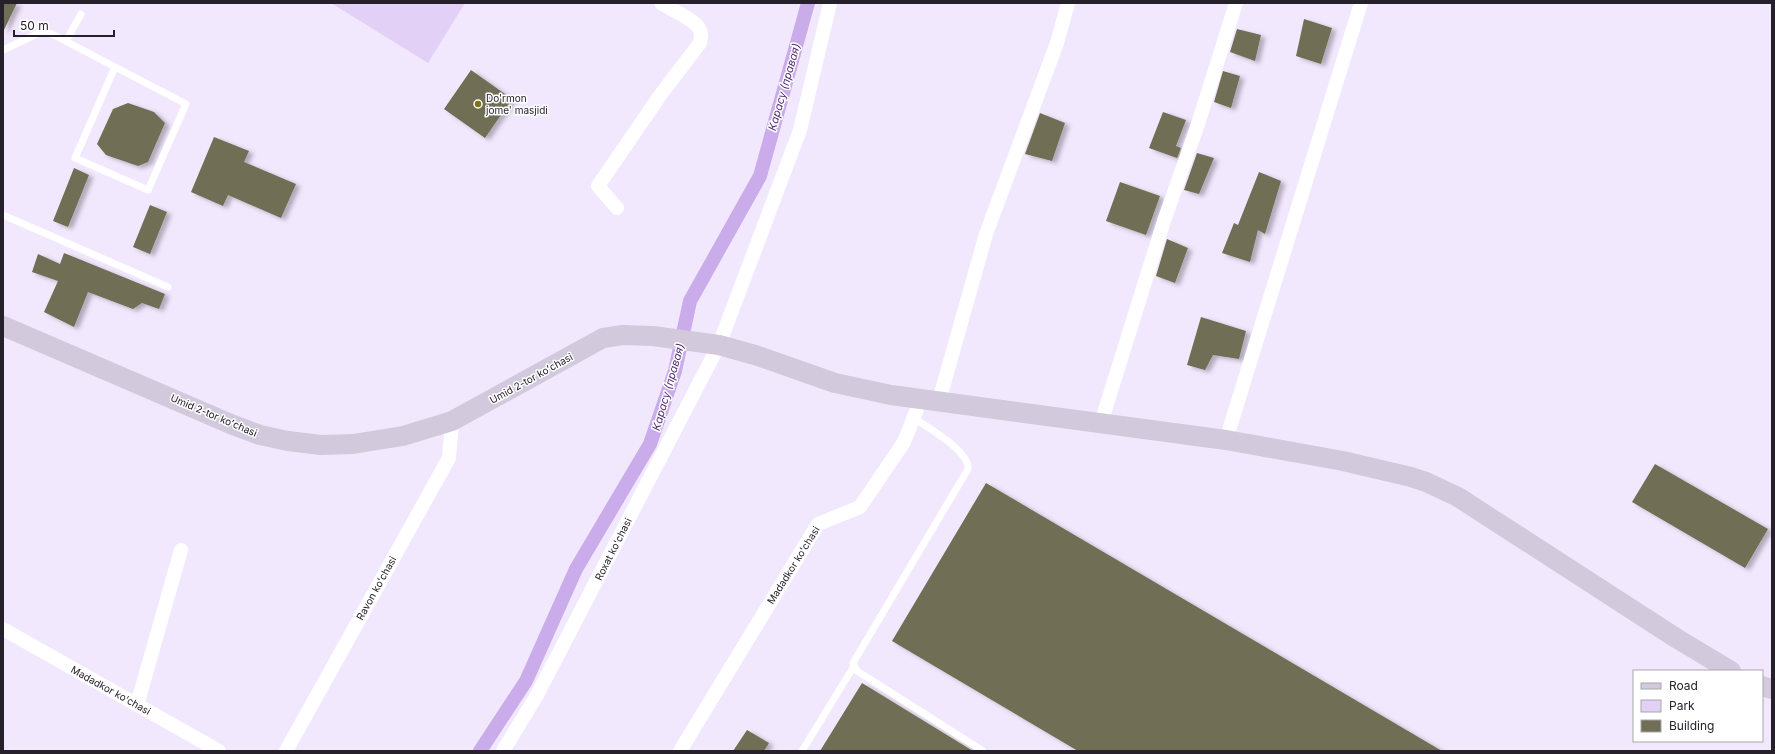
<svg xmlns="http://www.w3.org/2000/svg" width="1775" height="754" font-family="Inter,sans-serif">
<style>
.green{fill:#e2d0f7}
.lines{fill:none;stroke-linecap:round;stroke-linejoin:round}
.canal{stroke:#c9ace9;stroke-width:14}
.building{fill:#706e54;filter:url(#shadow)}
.service{stroke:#fff;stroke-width:7}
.minor{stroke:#fff;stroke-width:14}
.secondary{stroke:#d3c9dc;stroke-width:20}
.poi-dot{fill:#7c7417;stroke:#fff;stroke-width:1.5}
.labels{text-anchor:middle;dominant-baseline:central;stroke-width:3;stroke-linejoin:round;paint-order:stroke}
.poi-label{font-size:10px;fill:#25202a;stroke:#fff;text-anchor:start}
.street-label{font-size:10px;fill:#25202a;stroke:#fff}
.water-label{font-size:11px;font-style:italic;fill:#512b72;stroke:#fff}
</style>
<defs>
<filter id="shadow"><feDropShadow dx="4.5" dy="2.5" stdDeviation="2" flood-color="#0004"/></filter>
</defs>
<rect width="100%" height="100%" fill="#f2e8fe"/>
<!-- green -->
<path class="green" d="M331,3h134l-37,60z"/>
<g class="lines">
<!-- canal -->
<path class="canal" d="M480,751l46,-70 50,-112 74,-125 25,-73 15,-70 70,-125 48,-173"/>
</g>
<!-- building -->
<path class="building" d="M3,3h14l-14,29z
M1304,19l28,9 -11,36 -25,-8z
M1237,29l24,6 -6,26 -25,-9z
M471,70l41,29 -27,39 -41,-29z
M1223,71l17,5 -9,32 -17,-6z
M128,103l26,9 11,11 -17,39 -10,4 -32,-11 -9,-11 16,-35z
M1163,112l23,8 -10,26 5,2 -4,10 -28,-10z
M1040,113l25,10 -13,38 -27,-7z
M214,137l35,14 -5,11 52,22 -15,34 -53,-23 -5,11 -32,-14z
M1197,153l17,5 -15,36 -15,-4z
M74,168l15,7 -21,52 -15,-6z
M1259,172l22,9 -16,53 -7,-4 -8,32 -28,-9 12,-30 4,2z
M1120,182l40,14 -14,39 -40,-14z
M150,205l17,7 -17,42 -17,-7z
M1167,239l21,9 -13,35 -19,-7z
M64,253l101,41 -6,15 -17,-6 -9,6 -45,-17 -14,35 -30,-15 14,-31 -26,-9 6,-18 22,10z
M1201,317l45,14 -7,28 -26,-4 -8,15 -18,-5z
M1655,464l113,65 -23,39 -113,-66z
M986,483l456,268h-364l-186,-110z
M862,683l111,68h-153z
M747,730l22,13 -5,8h-31z"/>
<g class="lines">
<!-- service -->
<path class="service" d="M66,41l15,-27
M3,50l36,-17 13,1 134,70 -38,86 -73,-32 40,-91
M3,215l165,72
M914,418c14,10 56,33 54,51l-115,194 4,8 126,80
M802,751l52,-85"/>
<!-- minor -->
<path class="minor" d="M617,208l-19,-22 63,-92 39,-51c1,-5 2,-10 -1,-15 -6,-9 -29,-19 -38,-25
M939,401l47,-167 71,-191 11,-40
M1101,423l63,-202 34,-97 38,-121
M1226,440l135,-437
M3,629l216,122
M137,705l44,-155
M286,751l163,-293 3,-37
M503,751l34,-56 182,-350 81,-215 30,-127
M680,751l138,-227 42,-17 44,-65 17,-43"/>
<!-- secondary -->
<path class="secondary" d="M3,326l230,99 27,10 28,6 33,4 32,-1 50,-8 49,-15 151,-83 20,-3 30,1 66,9 36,10 80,28 56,12 335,45 117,21 68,16 15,5 32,15 218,141 55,33
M1762,686l10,3"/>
</g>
<!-- markers -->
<circle class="poi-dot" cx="478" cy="104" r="4"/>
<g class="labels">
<!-- poi labels -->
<g class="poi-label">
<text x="486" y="98">Do'rmon<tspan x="486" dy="12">jome' masjidi</tspan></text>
</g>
<!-- street labels -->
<g class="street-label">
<text transform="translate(531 378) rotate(-29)">Umid 2-tor koʻchasi</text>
<text transform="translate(214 415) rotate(23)">Umid 2-tor koʻchasi</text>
<text transform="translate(613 549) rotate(-63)">Roxat ko'chasi</text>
<text transform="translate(793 565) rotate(-58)">Madadkor ko'chasi</text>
<text transform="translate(376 588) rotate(-61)">Ravon koʻchasi</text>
<text transform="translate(111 690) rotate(29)">Madadkor ko'chasi</text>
</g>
<!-- water labels -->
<g class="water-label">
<text transform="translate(784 87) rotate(-74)">Карасу (правая)</text>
<text transform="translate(668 387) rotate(-74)">Карасу (правая)</text>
</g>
</g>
<!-- border -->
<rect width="1775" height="754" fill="none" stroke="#25202a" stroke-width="8"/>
<!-- legend -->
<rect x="1633" y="670" width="130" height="72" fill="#ffffff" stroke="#a8a6aa"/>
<rect x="1641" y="683" width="20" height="6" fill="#d3c9dc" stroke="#a8a6aa"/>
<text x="1669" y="690" font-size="12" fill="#25202a">Road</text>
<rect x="1641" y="700" width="20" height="12" fill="#e2d0f7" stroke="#a8a6aa"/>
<text x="1669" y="710" font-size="12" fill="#25202a">Park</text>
<rect x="1641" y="720" width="20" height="12" fill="#706e54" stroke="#a8a6aa"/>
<text x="1669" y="730" font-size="12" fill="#25202a">Building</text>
<!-- scale -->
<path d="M14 30v6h100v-6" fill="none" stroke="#25202a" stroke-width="2"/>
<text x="20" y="30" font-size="12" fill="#25202a" stroke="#ffffff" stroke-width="3" paint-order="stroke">50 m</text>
</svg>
